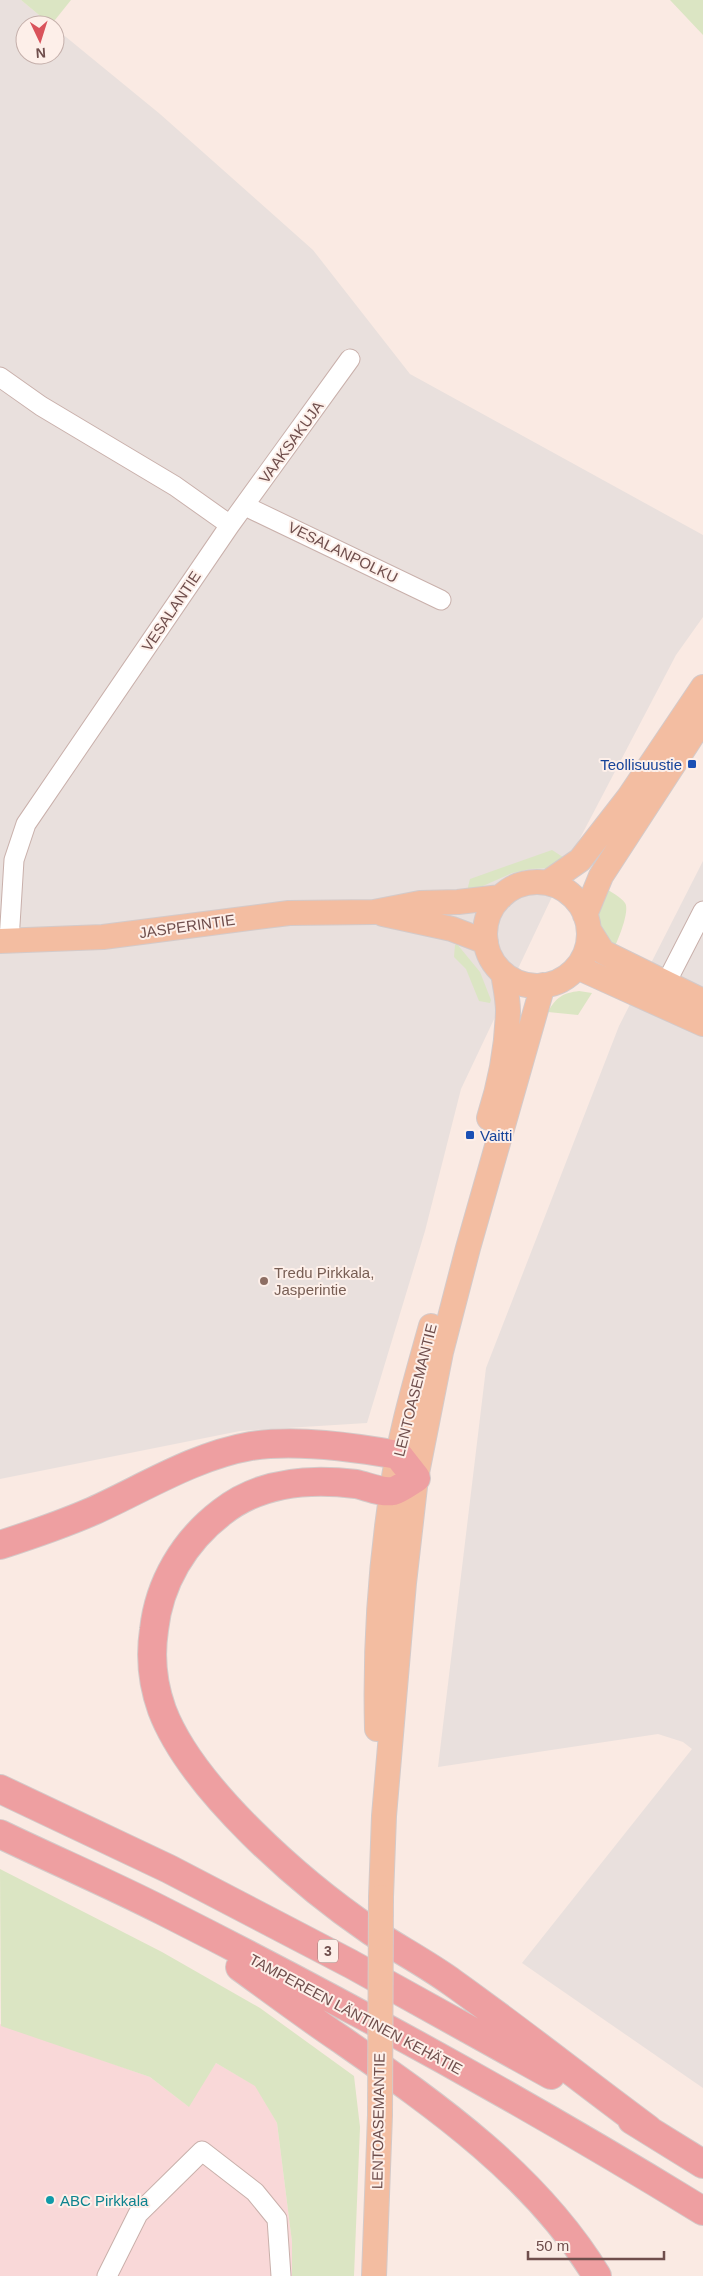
<svg xmlns="http://www.w3.org/2000/svg" width="703" height="2276" font-family="Arial,sans-serif">
<style>
.commercial{fill:#f9d8d8}
.industrial{fill:#e9e0dd}
.green{fill:#dbe5c3}
.lines{fill:none;stroke-linecap:round;stroke-linejoin:round}
.minor-casing{stroke:#c9b0ab;stroke-width:21}
.major-casing{stroke:#d4cac9;stroke-width:26}
.highway-casing{stroke:#d4cac9;stroke-width:30}
.minor{stroke:#fff;stroke-width:19}
.major{stroke:#f3bda1;stroke-width:24}
.highway{stroke:#ee9fa1;stroke-width:28}
.major-bridge-casing{stroke:#d4cac9;stroke-width:26;stroke-linecap:butt}
.major-bridge{stroke:#f3bda1;stroke-width:24}
.transit-dot{fill:#1a4fb4;stroke:#fdefe9;stroke-width:2}
.education-dot{fill:#8d6e63;stroke:#fdefe9;stroke-width:2}
.culture-dot{fill:#0f9aa8;stroke:#fdefe9;stroke-width:2}
.labels{text-anchor:middle;dominant-baseline:central;stroke-width:4;stroke-linejoin:round;paint-order:stroke}
.shield{fill:#fdefe9;stroke:#9a7e7b;stroke-width:1}
.shield-label{font-size:14px;font-weight:bold;fill:#6f4e4c}
.street-label{font-size:15px;fill:#6f4e4c;stroke:#fdefe9}
.transit-label{font-size:15px;fill:#164399;stroke:#fdefe9;text-anchor:end}
.education-label{font-size:15px;fill:#785e54;stroke:#fdefe9;text-anchor:start}
.culture-label{font-size:15px;fill:#0d838f;stroke:#fdefe9;text-anchor:start}
</style>
<rect width="100%" height="100%" fill="#faeae3"/>
<!-- commercial -->
<path class="commercial" d="M0,2024l150,53 38,29 28,-43 40,23 21,37 15,119v34h-292z"/>
<!-- industrial -->
<path class="industrial" d="M0,0h21l30,25h-26v30h30v-27l105,86 153,136 97,124 293,161v82l-27,38 -99,189 -116,245 -36,142 -58,192 -127,8 -240,48z
M703,861v1227l-181,-125 170,-214 -9,-7 -25,-8 -220,33 48,-399 133,-342z"/>
<!-- green -->
<path class="green" d="M21,0h50l-20,25z
M670,0h33v35z
M552,850l14,9 -16,9 -20,1 -18,4 -36,16 -9,2 3,-12z
M605,888c6,4 16,9 20,15 5,7 -6,35 -10,43l-3,-1c-17,-25 -17,-30 -7,-57z
M457,944l23,28 11,28 -1,3 -11,-2 -13,-32 -12,-12 1,-12z
M579,991l13,2 -14,22 -30,-3c8,-15 15,-19 31,-21z
M0,1869l162,83 98,56 94,68 6,51 -6,149h-62v-34l-15,-119 -22,-37 -39,-23 -27,44 -39,-30 -149,-51z"/>
<g class="lines">
<defs>
<path id="minor" d="M0,377l41,29 134,80 55,39
M245,506l196,94
M9,941l5,-81 12,-36 204,-299 120,-166
M666,983l37,-72
M107,2276l31,-62 64,-63 53,41 22,27 4,57"/>
<path id="major" d="M485 934a52 52 0 1 1 104 0a52 52 0 1 1-104 0Z
M547,883l33,-23 49,-63 74,-110
M383,914l69,15 34,13
M585,915l16,-39 102,-157
M589,930l14,22 100,49
M0,941l103,-4 186,-24 85,-1 46,-9 38,-1 43,-5
M577,967l126,57
M489,1118c11,-34 18,-71 19,-107 0,-12 -3,-25 -5,-38
M377,1729c-2,-79 3,-160 15,-238 7,-55 24,-111 39,-165
M381,1897l3,-81 20,-233 12,-105 25,-126 27,-104 75,-263
M374,2276l6,-161"/>
<path id="highway" d="M0,1545c31,-10 63,-21 93,-34 51,-23 101,-55 158,-65 46,-7 102,1 147,9l18,23c-7,4 -16,11 -23,13 -11,2 -27,-5 -37,-7 -47,-6 -96,-2 -134,28 -38,29 -63,71 -68,118 -4,26 -1,55 8,80 30,79 140,174 209,221 27,18 56,33 82,52 66,47 130,98 195,146
M0,1789l169,80 182,95 200,111
M0,1834c54,26 110,50 163,77 184,93 364,192 540,300
M240,1967c33,24 65,48 99,71 96,67 196,136 258,238
M632,2120l71,44"/>
</defs>
<!-- minor casing -->
<use href="#minor" class="minor-casing"/>
<!-- major casing -->
<use href="#major" class="major-casing"/>
<!-- highway casing -->
<use href="#highway" class="highway-casing"/>
<!-- minor -->
<use href="#minor" class="minor"/>
<!-- major -->
<use href="#major" class="major"/>
<!-- highway -->
<use href="#highway" class="highway"/>
<defs>
<path id="major-bridge" d="M380,2115l1,-218"/>
</defs>
<!-- major-bridge casing -->
<use href="#major-bridge" class="major-bridge-casing"/>
<!-- major-bridge -->
<use href="#major-bridge" class="major-bridge"/>
</g>
<!-- markers -->
<g class="transit-dot">
<rect x="687" y="759" width="10" height="10" rx="2.5"/>
<rect x="465" y="1130" width="10" height="10" rx="2.5"/>
</g>
<circle class="education-dot" cx="264" cy="1281" r="5"/>
<circle class="culture-dot" cx="50" cy="2200" r="5"/>
<g class="labels">
<!-- shield labels -->
<rect class="shield" x="318" y="1939.5" width="20" height="23" rx="4"/>
<g class="shield-label">
<text x="328" y="1951">3</text>
</g>
<!-- street labels -->
<g class="street-label">
<text transform="translate(291 442) rotate(-54)">VAAKSAKUJA</text>
<text transform="translate(343 552) rotate(26)">VESALANPOLKU</text>
<text transform="translate(171 611) rotate(-56)">VESALANTIE</text>
<text transform="translate(187 926) rotate(-8)">JASPERINTIE</text>
<text transform="translate(415 1390) rotate(-76)">LENTOASEMANTIE</text>
<text transform="translate(356 2014) rotate(28)">TAMPEREEN LÄNTINEN KEHÄTIE</text>
<text transform="translate(378 2121) rotate(-89)">LENTOASEMANTIE</text>
</g>
<!-- transit labels -->
<g class="transit-label">
<text x="682" y="764">Teollisuustie</text>
<text x="480" y="1135" text-anchor="start">Vaitti</text>
</g>
<!-- education labels -->
<g class="education-label">
<text x="274" y="1272">Tredu Pirkkala,<tspan x="274" dy="17">Jasperintie</tspan></text>
</g>
<!-- culture labels -->
<g class="culture-label">
<text x="60" y="2200">ABC Pirkkala</text>
</g>
</g>
<!-- north arrow -->
<g transform="translate(40 40) rotate(176)"><circle r="24" fill="#fdefe9" stroke="#c4afaa"/>
<path d="M0-4L9 19L0 12L-9 19Z" fill="#d9535b"/>
<text y="-8" font-size="14" font-weight="bold" text-anchor="middle" fill="#6f4e4c">N</text>
</g>
<!-- scale -->
<path d="M528 2251v8h136v-8" fill="none" stroke="#6f4e4c" stroke-width="2.5"/>
<text x="536" y="2251" font-size="15" fill="#6f4e4c" stroke="#fdefe9" stroke-width="4" paint-order="stroke">50 m</text>
</svg>
